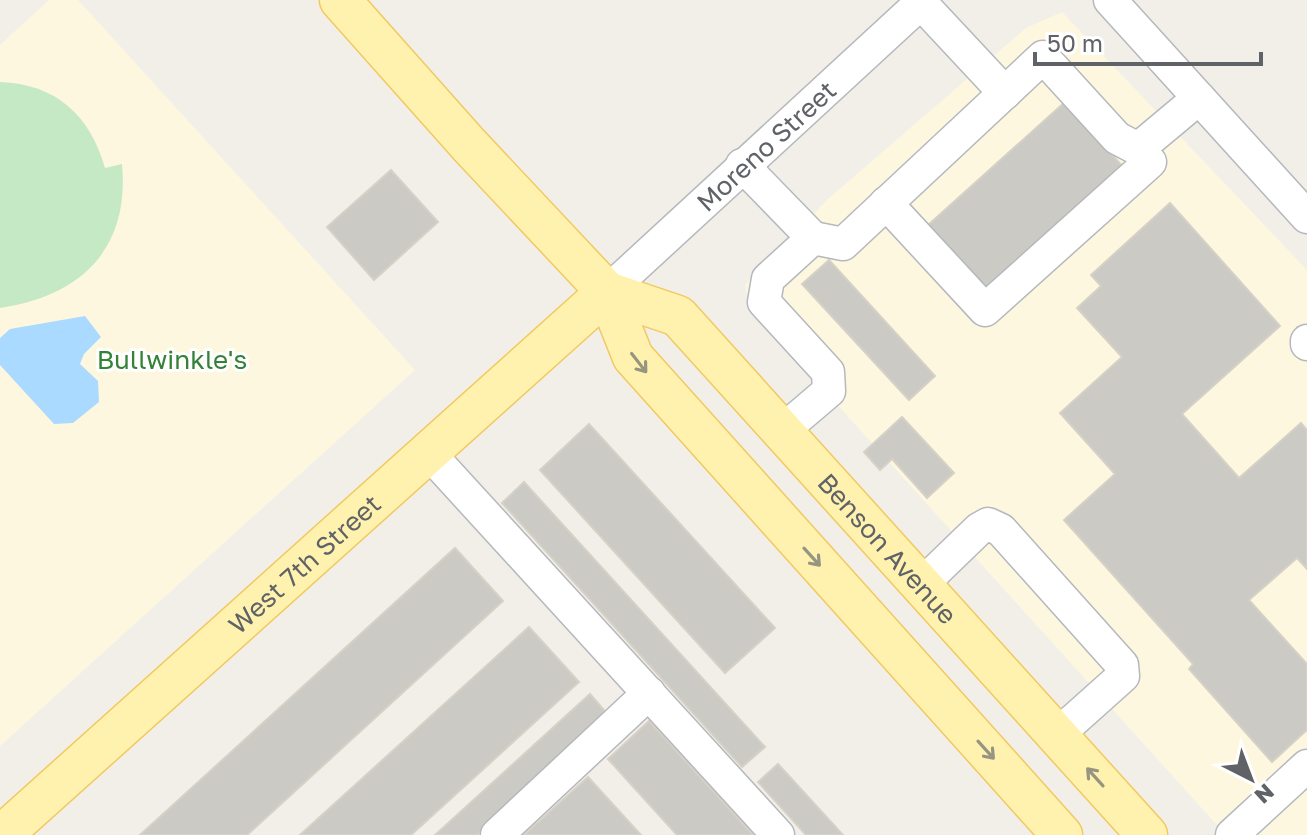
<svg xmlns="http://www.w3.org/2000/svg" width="1307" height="835" font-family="'Golos Text',sans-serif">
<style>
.commercial{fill:#fef7e0}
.green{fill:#c5e8c5}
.water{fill:#aadaff}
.building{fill:#cccac5;stroke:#d6d1c6;stroke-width:2}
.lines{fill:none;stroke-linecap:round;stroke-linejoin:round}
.minor-casing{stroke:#b5b8bc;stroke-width:35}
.major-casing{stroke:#f2c960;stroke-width:43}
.minor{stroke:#fff;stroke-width:32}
.major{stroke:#fff2af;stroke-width:40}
.oneway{stroke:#979581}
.labels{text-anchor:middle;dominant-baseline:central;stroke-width:6;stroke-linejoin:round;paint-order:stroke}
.street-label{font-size:26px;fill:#5f6368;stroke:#fff}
.park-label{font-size:26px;fill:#348238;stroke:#fff}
</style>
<rect width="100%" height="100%" fill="#f1efe8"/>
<!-- commercial -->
<path class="commercial" d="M49,0h29l337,370 -415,376v-701z
M1062,12l245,258v565h-81l-477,-528 -4,-22 83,-86 198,-171z"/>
<!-- green -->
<path class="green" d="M0,82c56,2 90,33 105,86l17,-4c8,85 -41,132 -122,144z"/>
<!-- water -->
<path class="water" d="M85,316l16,21 -17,17 -4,10 18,17 1,21 -26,21 -19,1 -54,-59v-27l10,-9z"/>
<!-- building -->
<path class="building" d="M1065,102l59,66 -137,123 -59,-66z
M391,170l47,52 -64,58 -47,-53z
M1170,203l110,123 -98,88 57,64 62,-55 6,7v139l-10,-11 -48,42 58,64v66l-35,32 -83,-93 4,-5 -129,-144 51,-46 -55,-61 62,-56 -45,-49 24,-22 -10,-11z
M829,260l106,116 -26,24 -107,-116z
M902,417l52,56 -27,25 -35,-39 -12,11 -16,-18z
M589,424l186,204 -50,45 -185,-203z
M524,482l241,265 -23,20 -240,-264z
M455,548l48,53 -256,234h-107z
M529,627l50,55 -168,153h-111z
M590,694l19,22 -132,119h-42z
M649,721l104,114h-76l-69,-76z
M778,764l65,71h-37l-48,-53z
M588,777l53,58h-117z"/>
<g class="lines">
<defs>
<g id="minor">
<path d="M1110,0l197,217"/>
<path d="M921,3l84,90"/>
<path d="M742,165l71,73"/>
<path d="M886,203l99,107 165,-148 -12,-13"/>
<path id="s1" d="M607,292l317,-292"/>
<path d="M1307,341v3"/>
<path d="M782,431l47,-40 -1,-19 -64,-70 4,-23 45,-41 30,6 200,-187 74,81 21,11 61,-51"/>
<path d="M427,451l351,384"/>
<path d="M921,585l58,-56 9,-5 13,6 121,135 1,11 -66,59"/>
<path d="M497,835l152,-142"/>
<path d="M1232,835l75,-69"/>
</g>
<g id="major">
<path d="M340,0l129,145 138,147 26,65 429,478"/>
<path id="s2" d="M607,292l71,24 469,519"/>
<path id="s3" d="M2,835l605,-543"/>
</g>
</defs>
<!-- minor casing -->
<use href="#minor" class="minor-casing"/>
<!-- major casing -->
<use href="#major" class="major-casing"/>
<!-- minor -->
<use href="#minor" class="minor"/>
<!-- major -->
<use href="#major" class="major"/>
</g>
<!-- one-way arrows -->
<defs><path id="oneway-shaft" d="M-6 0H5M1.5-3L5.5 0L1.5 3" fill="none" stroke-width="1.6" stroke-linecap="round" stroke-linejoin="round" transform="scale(2)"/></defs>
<g class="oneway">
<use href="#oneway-shaft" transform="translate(639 363) rotate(52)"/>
<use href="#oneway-shaft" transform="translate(812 557) rotate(48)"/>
<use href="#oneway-shaft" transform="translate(986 750) rotate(48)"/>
<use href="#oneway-shaft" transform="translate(1095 777) rotate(-132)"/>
</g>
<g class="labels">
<!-- street labels -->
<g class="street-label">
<text stroke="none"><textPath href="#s1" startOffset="216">Moreno Street</textPath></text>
<text stroke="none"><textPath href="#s2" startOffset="388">Benson Avenue</textPath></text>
<text stroke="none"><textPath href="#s3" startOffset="406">West 7th Street</textPath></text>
</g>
<!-- park labels -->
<g class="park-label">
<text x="172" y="359">Bullwinkle's</text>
</g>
</g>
<!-- north arrow -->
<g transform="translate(1251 779) rotate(138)" stroke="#ffffff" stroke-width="6" paint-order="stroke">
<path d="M0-6L14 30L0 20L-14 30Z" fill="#5f6368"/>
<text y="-12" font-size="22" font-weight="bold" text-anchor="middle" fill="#5f6368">N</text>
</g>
<!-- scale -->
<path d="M1035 52v12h226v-12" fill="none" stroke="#5f6368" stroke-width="4"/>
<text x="1047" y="52" font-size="24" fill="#5f6368" stroke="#ffffff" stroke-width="6" paint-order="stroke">50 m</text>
</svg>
